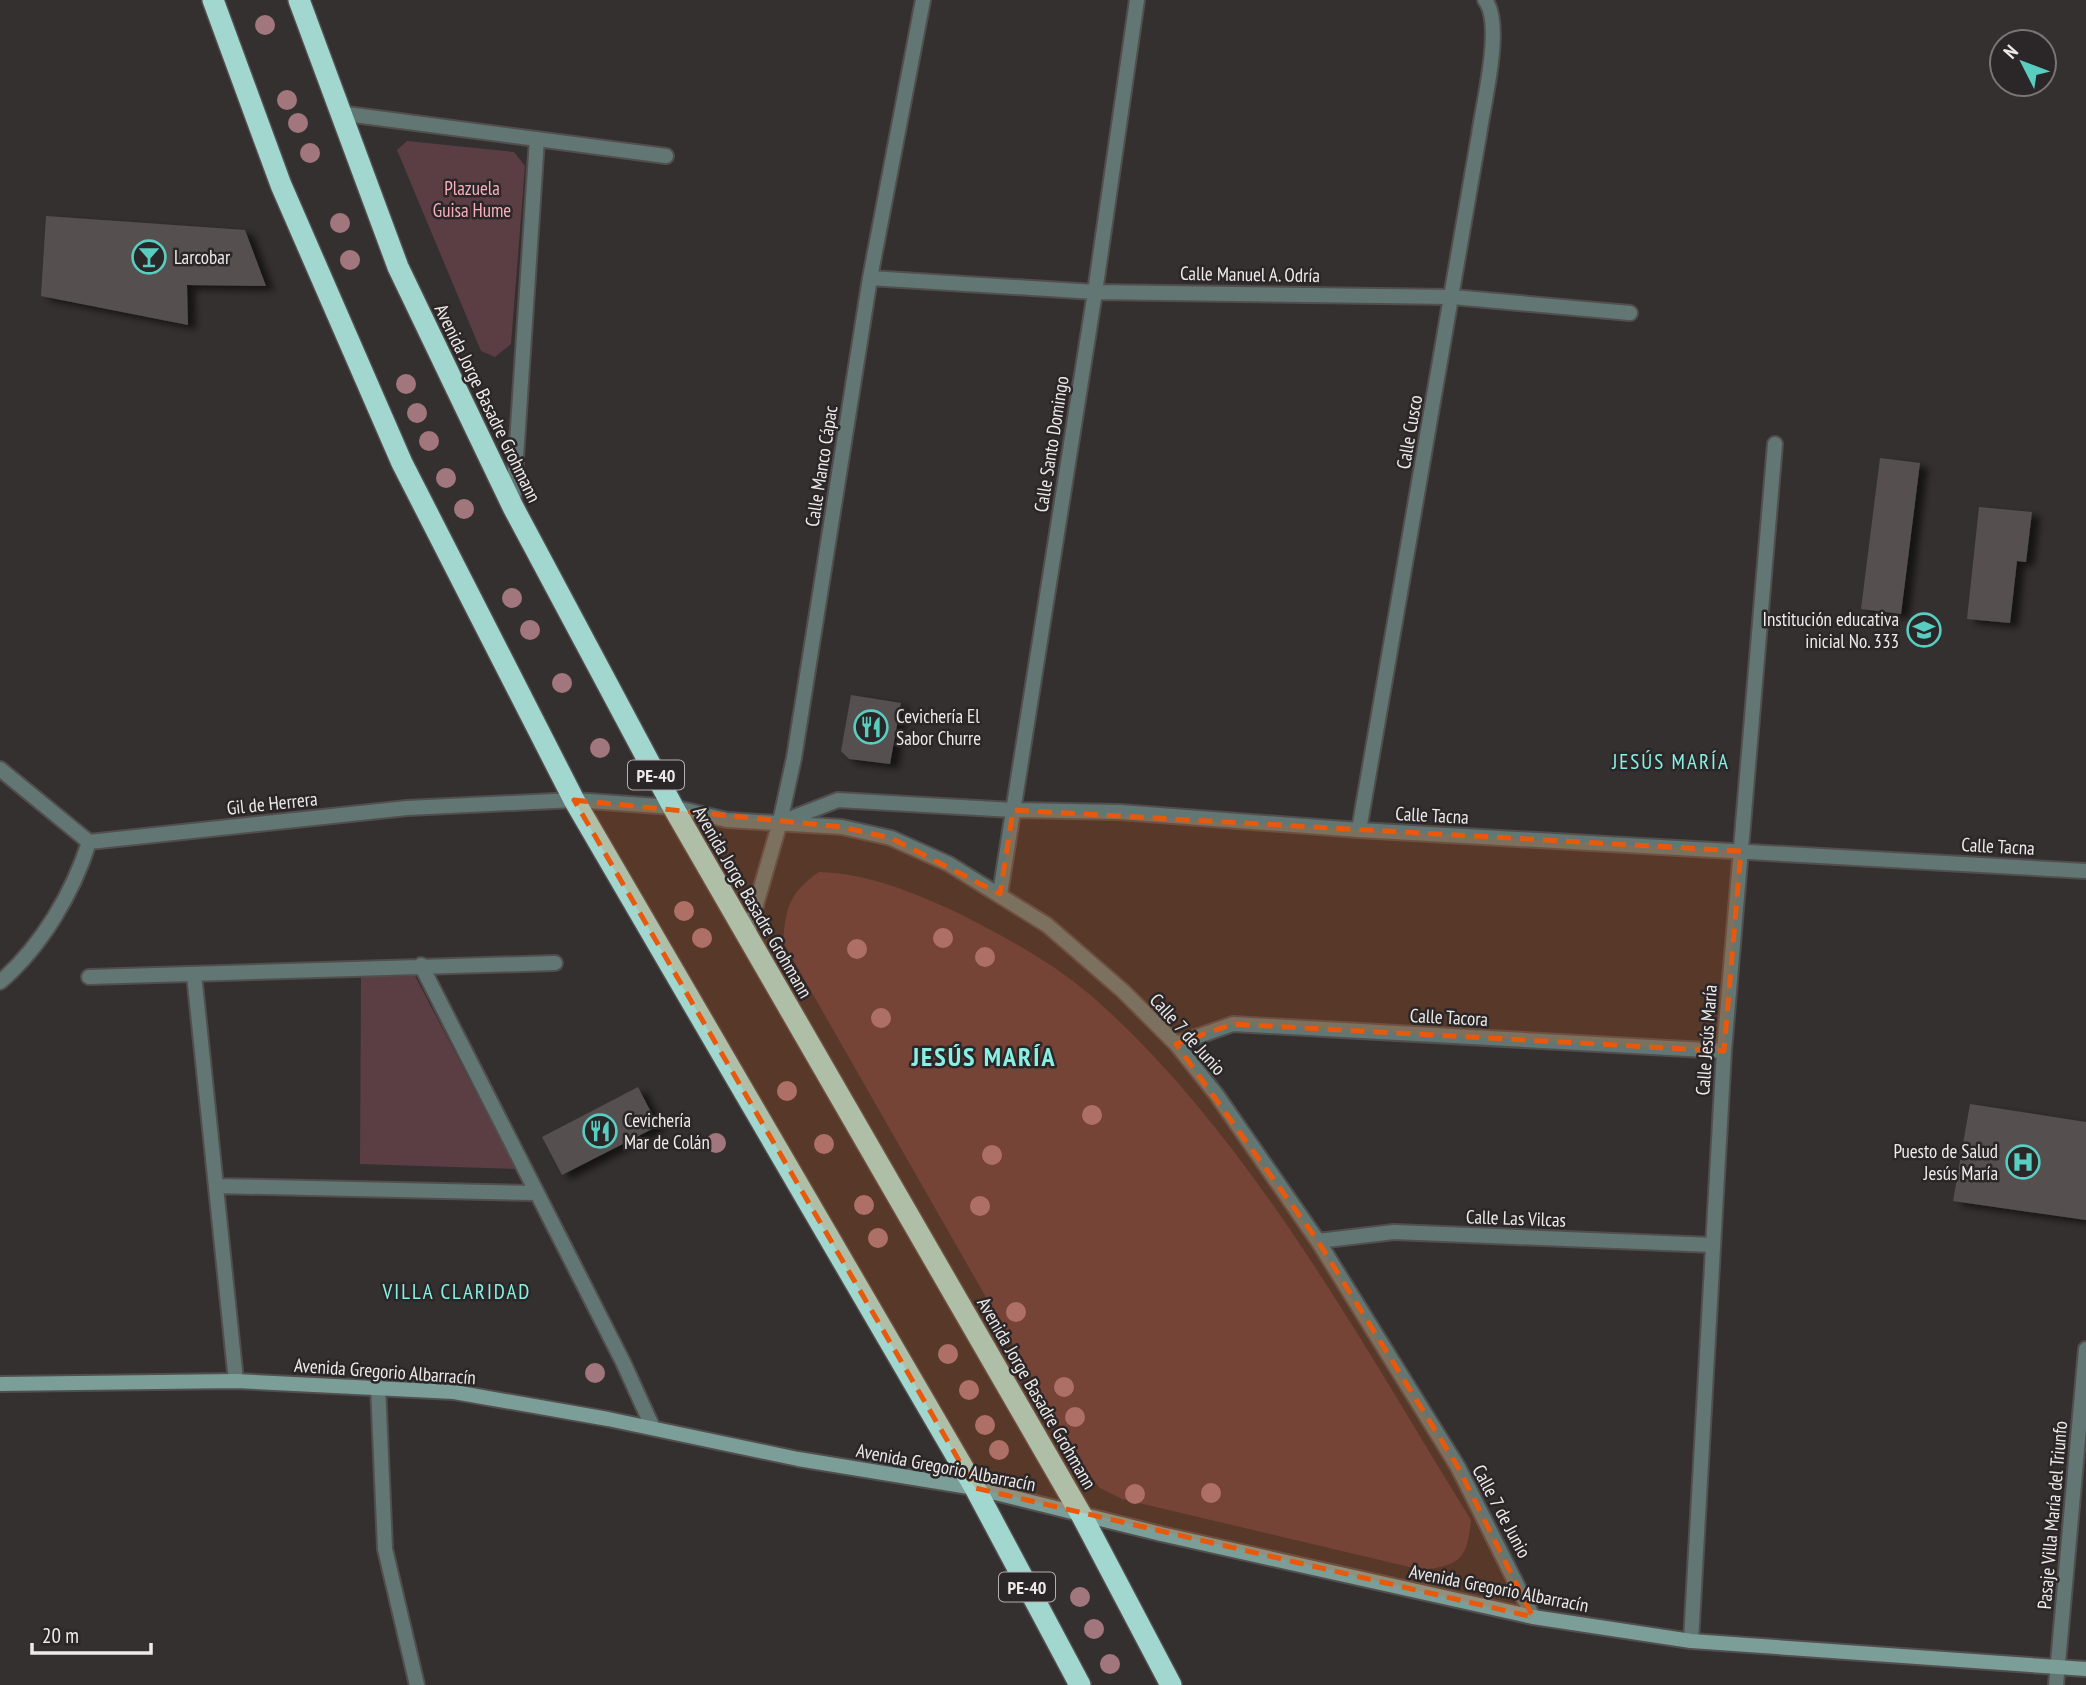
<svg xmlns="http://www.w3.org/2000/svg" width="2086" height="1685" font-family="'PT Sans Narrow',sans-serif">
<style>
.green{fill:#5b3e43}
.building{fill:#554f50;filter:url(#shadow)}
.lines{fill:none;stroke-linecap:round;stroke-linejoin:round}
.street-casing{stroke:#524e4e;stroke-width:18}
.secondary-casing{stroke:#524e4e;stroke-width:18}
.highway-casing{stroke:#524e4e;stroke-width:24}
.street{stroke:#627774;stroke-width:14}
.secondary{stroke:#7c9e99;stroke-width:14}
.highway{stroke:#a1d7cf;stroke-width:21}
.tree{fill:#a1767d}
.marked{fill:#e8590c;fill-opacity:0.2;stroke:#e8590c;stroke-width:5;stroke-dasharray:14 9;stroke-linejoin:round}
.labels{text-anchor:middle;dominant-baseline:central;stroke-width:5;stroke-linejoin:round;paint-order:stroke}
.shield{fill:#2b2627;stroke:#b3afb0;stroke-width:2}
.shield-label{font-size:18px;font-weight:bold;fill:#edeaea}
.park-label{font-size:19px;fill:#f9b0bc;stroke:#2b2627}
.poi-label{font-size:19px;fill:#edeaea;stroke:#2b2627;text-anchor:start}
.street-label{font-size:19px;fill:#edeaea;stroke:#2b2627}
.neighbourhood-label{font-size:21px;letter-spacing:2px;fill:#88f1e3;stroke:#2b2627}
.district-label{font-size:26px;font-weight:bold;letter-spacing:2px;fill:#88f1e3;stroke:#2b2627}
</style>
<defs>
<filter id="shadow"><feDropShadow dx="8" dy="4.5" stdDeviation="3.5" flood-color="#0009"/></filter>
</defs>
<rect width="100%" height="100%" fill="#353030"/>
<!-- green -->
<path class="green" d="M407,141l107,11 11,14 -14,178 -16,13 -14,-6 -84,-201z
M819,872c48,1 97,21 141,42 47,24 94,49 134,84 157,139 268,346 377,522 -4,40 -11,45 -49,50l-300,-71 -22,-11 -17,-21 -300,-525c3,-35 6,-49 36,-70z
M415,976l101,193 -156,-5 1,-187z"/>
<!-- building -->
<path class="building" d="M46,216l199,14 21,56 -79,-1 1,40 -147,-29z
M1880,458l40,5 -19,151 -40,-5z
M1979,507l53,5 -6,50 -9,-1 -7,62 -43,-4z
M851,695l50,8 -11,61 -41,-5 -8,-8z
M638,1087l20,39 -96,49 -20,-38z
M1970,1104l116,18v98l-133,-19z"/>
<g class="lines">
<defs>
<path id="street" d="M339,113l327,43
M870,278l225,14 358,5 177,16
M513,503l24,-364
M0,769l89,73 318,-34 167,-8 99,7 54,13 115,7 49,11 58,26 98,61 76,66 53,53 40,50 102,147 140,226 75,150
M784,821l54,-21 175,10 107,2 239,18 727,41
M1359,830l120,-695c4,-31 25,-111 6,-135
M1000,894l95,-602 42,-292
M747,936l33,-114 14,-64 76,-480 53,-278
M421,965l202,397 30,66
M194,974l42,407
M89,977l466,-14
M0,982c41,-35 73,-89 89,-140
M1176,1044l57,-20 491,27
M216,1186l320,7
M1318,1241l76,-9 319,13
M378,1386l7,163 32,136
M1691,1641l33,-590 51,-607
M2056,1685l30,-336"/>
<path id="secondary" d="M0,1384l236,-3 218,11 154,27 190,40 177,29 186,46 372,83 158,24 395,28"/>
<path id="highway" d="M213,0l68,185 121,278 172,337 401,688 105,197
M299,0l99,267 115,240 160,300 409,709 89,169"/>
</defs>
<!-- street casing -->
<use href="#street" class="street-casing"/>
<!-- secondary casing -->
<use href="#secondary" class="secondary-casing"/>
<!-- highway casing -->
<use href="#highway" class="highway-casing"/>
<!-- street -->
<use href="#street" class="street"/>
<!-- secondary -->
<use href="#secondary" class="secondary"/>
<!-- highway -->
<use href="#highway" class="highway"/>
</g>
<!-- trees -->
<g class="tree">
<circle cx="265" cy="25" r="10"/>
<circle cx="287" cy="100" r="10"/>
<circle cx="298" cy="123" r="10"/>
<circle cx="310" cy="153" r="10"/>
<circle cx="340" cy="223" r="10"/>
<circle cx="350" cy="260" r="10"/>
<circle cx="406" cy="384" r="10"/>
<circle cx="417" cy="413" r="10"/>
<circle cx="429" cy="441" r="10"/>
<circle cx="446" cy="478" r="10"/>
<circle cx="464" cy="509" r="10"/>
<circle cx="512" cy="598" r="10"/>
<circle cx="530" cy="630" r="10"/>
<circle cx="562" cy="683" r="10"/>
<circle cx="600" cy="748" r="10"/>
<circle cx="684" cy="911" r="10"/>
<circle cx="702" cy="938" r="10"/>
<circle cx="943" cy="938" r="10"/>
<circle cx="857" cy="949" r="10"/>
<circle cx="985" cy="957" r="10"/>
<circle cx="881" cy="1018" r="10"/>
<circle cx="787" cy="1091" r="10"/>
<circle cx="1092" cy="1115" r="10"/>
<circle cx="716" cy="1143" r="10"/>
<circle cx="824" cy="1144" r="10"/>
<circle cx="992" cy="1155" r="10"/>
<circle cx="864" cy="1205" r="10"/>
<circle cx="980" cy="1206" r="10"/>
<circle cx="878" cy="1238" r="10"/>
<circle cx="1016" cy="1312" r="10"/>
<circle cx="948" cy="1354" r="10"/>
<circle cx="595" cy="1373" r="10"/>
<circle cx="1064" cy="1387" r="10"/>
<circle cx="969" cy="1390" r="10"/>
<circle cx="1075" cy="1417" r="10"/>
<circle cx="985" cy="1425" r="10"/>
<circle cx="999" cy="1450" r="10"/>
<circle cx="1211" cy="1493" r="10"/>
<circle cx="1135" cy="1494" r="10"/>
<circle cx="1080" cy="1597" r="10"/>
<circle cx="1094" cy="1629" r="10"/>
<circle cx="1110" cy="1664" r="10"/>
</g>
<!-- marked area -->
<path class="marked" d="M574,800l268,27 49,11 109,56 13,-84 728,41 -17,200 -491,-27 -57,20 142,197 140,226 75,150 -558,-129z"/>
<!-- icons -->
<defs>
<symbol id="bar-ring" viewBox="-11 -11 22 22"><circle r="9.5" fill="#2b2627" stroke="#58cec0" stroke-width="1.5"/><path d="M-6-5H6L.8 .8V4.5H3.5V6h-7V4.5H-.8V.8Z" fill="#58cec0"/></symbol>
<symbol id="school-ring" viewBox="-11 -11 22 22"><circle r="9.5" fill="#2b2627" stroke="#58cec0" stroke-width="1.5"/><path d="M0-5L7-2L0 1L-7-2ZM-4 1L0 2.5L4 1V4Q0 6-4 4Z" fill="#58cec0"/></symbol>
<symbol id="restaurant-ring" viewBox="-11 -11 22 22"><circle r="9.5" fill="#2b2627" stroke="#58cec0" stroke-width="1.5"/><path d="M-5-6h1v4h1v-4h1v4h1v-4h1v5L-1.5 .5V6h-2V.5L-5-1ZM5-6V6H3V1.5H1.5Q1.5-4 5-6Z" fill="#58cec0"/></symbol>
<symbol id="hospital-ring" viewBox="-11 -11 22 22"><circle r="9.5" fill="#2b2627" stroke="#58cec0" stroke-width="1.5"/><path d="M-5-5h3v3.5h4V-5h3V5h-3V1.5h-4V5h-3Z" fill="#58cec0"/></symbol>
</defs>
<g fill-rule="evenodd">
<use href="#bar-ring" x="130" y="238" width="38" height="38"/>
<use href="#school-ring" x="1905" y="611" width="38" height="38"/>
<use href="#restaurant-ring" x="852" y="708" width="38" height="38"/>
<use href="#restaurant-ring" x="581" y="1112" width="38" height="38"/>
<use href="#hospital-ring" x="2004" y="1143" width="38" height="38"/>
</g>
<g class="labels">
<!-- shield labels -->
<g class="shield">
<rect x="628" y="760.5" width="56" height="29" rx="5"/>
<rect x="999" y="1572.5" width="56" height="29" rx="5"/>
</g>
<g class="shield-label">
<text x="656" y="775">PE-40</text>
<text x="1027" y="1587">PE-40</text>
</g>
<!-- park labels -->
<g class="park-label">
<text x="472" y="188">Plazuela<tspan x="472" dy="22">Guisa Hume</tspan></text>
</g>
<!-- poi labels -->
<g class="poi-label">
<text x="174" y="257">Larcobar</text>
<text x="1899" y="619" text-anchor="end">Institución educativa<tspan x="1899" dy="22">inicial No. 333</tspan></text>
<text x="896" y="716">Cevichería El<tspan x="896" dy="22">Sabor Churre</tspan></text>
<text x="624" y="1120">Cevichería<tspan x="624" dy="22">Mar de Colán</tspan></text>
<text x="1998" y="1151" text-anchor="end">Puesto de Salud<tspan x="1998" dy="22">Jesús María</tspan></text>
</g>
<!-- street labels -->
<g class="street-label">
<text transform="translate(1250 274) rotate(1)">Calle Manuel A. Odría</text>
<text transform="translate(488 403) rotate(64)">Avenida Jorge Basadre Grohmann</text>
<text transform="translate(1409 432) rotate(-80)">Calle Cusco</text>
<text transform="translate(1051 444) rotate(-81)">Calle Santo Domingo</text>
<text transform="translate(821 466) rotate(-81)">Calle Manco Cápac</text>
<text transform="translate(272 803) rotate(-6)">Gil de Herrera</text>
<text transform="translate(1432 815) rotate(3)">Calle Tacna</text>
<text transform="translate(1998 846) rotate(3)">Calle Tacna</text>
<text transform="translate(753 902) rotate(60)">Avenida Jorge Basadre Grohmann</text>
<text transform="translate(1449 1017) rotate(3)">Calle Tacora</text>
<text transform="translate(1188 1034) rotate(48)">Calle 7 de Junio</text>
<text transform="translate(1706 1040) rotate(-86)">Calle Jesús María</text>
<text transform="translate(1516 1218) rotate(2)">Calle Las Vilcas</text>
<text transform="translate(385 1371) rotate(4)">Avenida Gregorio Albarracín</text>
<text transform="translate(1037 1393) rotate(60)">Avenida Jorge Basadre Grohmann</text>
<text transform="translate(946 1467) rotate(11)">Avenida Gregorio Albarracín</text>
<text transform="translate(1502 1511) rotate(62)">Calle 7 de Junio</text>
<text transform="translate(2052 1515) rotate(-85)">Pasaje Villa María del Triunfo</text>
<text transform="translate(1499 1588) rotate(11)">Avenida Gregorio Albarracín</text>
</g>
<!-- neighbourhood labels -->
<g class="neighbourhood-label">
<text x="1671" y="761">JESÚS MARÍA</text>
<text x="457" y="1291">VILLA CLARIDAD</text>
</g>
<!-- district labels -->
<g class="district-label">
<text x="984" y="1056">JESÚS MARÍA</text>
</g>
</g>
<!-- north arrow -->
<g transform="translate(2023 63) rotate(312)"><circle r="33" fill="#2b2627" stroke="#797475" stroke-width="2"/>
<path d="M0-5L12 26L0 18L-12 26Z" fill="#58cec0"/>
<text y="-10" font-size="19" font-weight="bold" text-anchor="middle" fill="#edeaea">N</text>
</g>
<!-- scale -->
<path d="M32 1643v10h119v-10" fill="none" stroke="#edeaea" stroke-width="3.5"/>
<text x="42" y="1643" font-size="21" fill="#edeaea" stroke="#2b2627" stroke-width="5" paint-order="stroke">20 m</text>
</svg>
